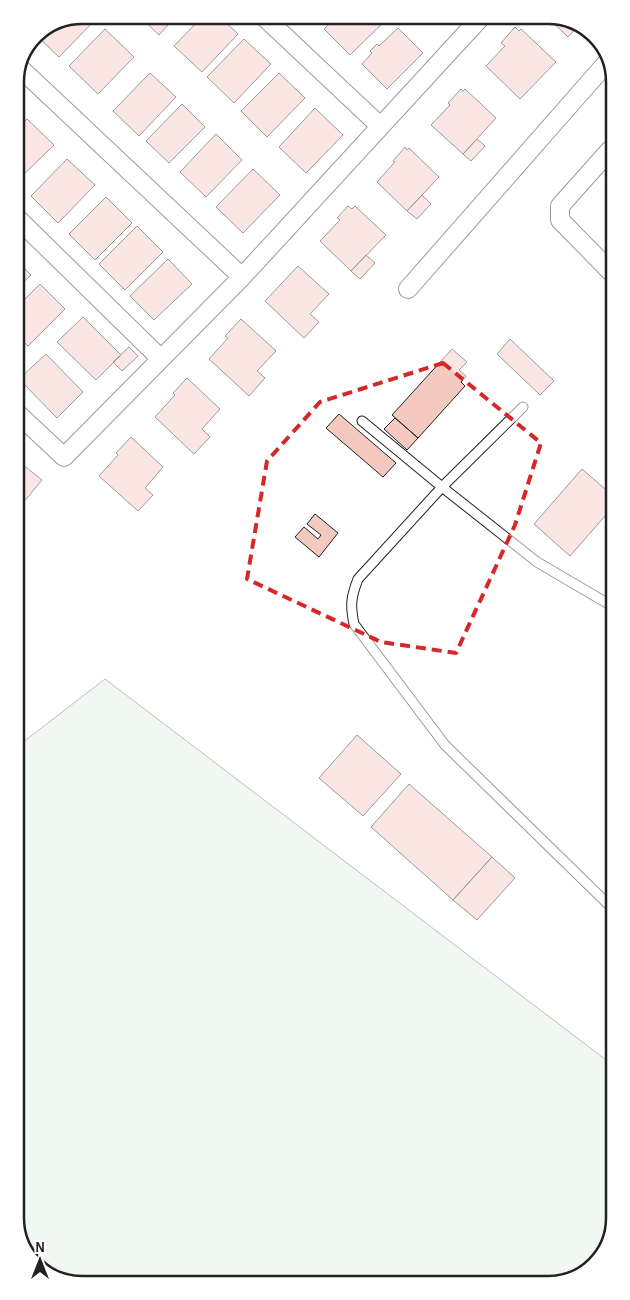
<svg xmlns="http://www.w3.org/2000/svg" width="630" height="1300" font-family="'Alegreya Sans',sans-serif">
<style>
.green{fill:#e0efe3;stroke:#6f6f6f}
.building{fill:#f3c9c0;stroke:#222}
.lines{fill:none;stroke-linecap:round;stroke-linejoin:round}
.lane-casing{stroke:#222;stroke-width:11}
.street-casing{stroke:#222;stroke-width:20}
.lane{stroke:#fff;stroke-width:9}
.street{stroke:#fff;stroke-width:18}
.marked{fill:none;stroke:#d62828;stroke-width:4;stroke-dasharray:10 6;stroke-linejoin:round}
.rim{fill:none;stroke:#222;stroke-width:2.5}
</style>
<rect width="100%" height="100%" fill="#fff"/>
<!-- green -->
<path class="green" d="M105,679l509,387 1,152 -11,37 -31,25 -496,5 -36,-14 -21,-28 -2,-497z"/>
<!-- building -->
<path class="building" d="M82,15h12l3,3 -38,39 -24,-23z
M138,15h39l-18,20z
M204,15h14l20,19 -36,38 -28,-26z
M335,15h50l3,3 -38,37 -26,-26 12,-11 -2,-2z
M545,15h8l26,10 -11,12z
M515,27l4,4 2,-2 35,33 -36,37 -34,-33 19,-20 -4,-3z
M398,28l25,25 -36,36 -25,-25 10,-11 -2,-2 7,-7 2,2z
M105,29l29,28 -36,37 -29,-28z
M244,39l27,25 -37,39 -27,-26z
M150,73l26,24 -37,39 -26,-25z
M279,73l26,25 -38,39 -26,-26z
M461,89l2,2 2,-2 31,29 -33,36 -32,-29 19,-20 -2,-2z
M182,104l23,23 -36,36 -23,-22z
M315,108l28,27 -37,38 -27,-26z
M27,119l27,26 -38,37 -1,-51z
M216,134l26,26 -36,37 -26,-25z
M477,139l8,7 -14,15 -8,-7z
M405,147l2,3 2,-2 30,29 -32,34 -30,-29 18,-20 -2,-1z
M67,159l28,26 -37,38 -27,-27z
M253,169l27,26 -37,38 -27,-26z
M422,195l9,9 -14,15 -10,-8z
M106,197l26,26 -37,37 -26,-26z
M348,206l4,3 3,-3 31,29 -35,36 -31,-30 20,-21 -3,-2z
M137,226l26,26 -38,38 -26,-26z
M366,255l9,8 -15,16 -9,-8z
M168,259l24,25 -38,36 -24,-24z
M16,260l15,15 -15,14z
M298,266l31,28 -19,20 9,8 -15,16 -39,-37z
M40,284l25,25 -37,37 -12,-11v-27z
M83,317l38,38 -25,25 -39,-38z
M241,319l35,32 -19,20 8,7 -16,18 -40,-37 19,-21 -3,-2z
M510,339l44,42 -14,14 -43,-41z
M129,347l9,9 -16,15 -9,-9z
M452,349l15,13 -8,8 7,6 -5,6 4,4 -47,52 -26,-23z
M46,354l37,38 -26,26 -38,-39z
M187,378l33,31 -18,20 8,8 -16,17 -39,-37 20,-22 -2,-2z
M339,414l57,49 -13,14 -57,-49z
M395,418l23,20 -11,12 -23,-21z
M131,437l32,30 -18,21 8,7 -15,16 -39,-35 19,-21 -2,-2z
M17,460l25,20 -25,30z
M582,469l30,26v13l-42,48 -36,-32z
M315,514l23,19 -19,24 -24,-20 9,-10 14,12 3,-4 -14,-11z
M357,735l44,39 -38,42 -44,-38z
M409,784l83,73 -39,43 -82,-73z
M492,857l23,21 -38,42 -24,-20z"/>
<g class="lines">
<defs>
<path id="lane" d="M523,407l-81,80 -84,92c-7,18 -8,26 -4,45l91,121 169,165
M362,421l80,66 95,75 75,44"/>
<path id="street" d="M262,15l118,111
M20,68l222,209
M610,150l-50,56v14l51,52
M16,217l145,142
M408,289l202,-230
M17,413l47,44 178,-180 241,-262"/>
</defs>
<!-- lane casing -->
<use href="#lane" class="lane-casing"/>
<!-- street casing -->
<use href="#street" class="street-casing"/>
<!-- lane -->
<use href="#lane" class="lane"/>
<!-- street -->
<use href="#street" class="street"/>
</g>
<!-- marked area -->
<path d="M0 0H630V1300H0ZM443,363l98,80 -26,82 -59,128 -75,-11 -134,-63 20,-118 53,-59z" fill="#fff" fill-opacity=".55" fill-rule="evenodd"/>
<path class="marked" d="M443,363l98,80 -26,82 -59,128 -75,-11 -134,-63 20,-118 53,-59z"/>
<!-- crop -->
<path d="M0 0H630V1300H0ZM82 24H548A58 58 0 0 1 606 82V1218A58 58 0 0 1 548 1276H82A58 58 0 0 1 24 1218V82A58 58 0 0 1 82 24Z" fill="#fff" fill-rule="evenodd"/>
<path class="rim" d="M82 24H548A58 58 0 0 1 606 82V1218A58 58 0 0 1 548 1276H82A58 58 0 0 1 24 1218V82A58 58 0 0 1 82 24Z"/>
<!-- north arrow -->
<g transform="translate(40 1260)" stroke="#ffffff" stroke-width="4" paint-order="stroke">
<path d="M0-4L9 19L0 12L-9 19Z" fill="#222222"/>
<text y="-8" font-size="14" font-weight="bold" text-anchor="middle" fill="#222222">N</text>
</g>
</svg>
